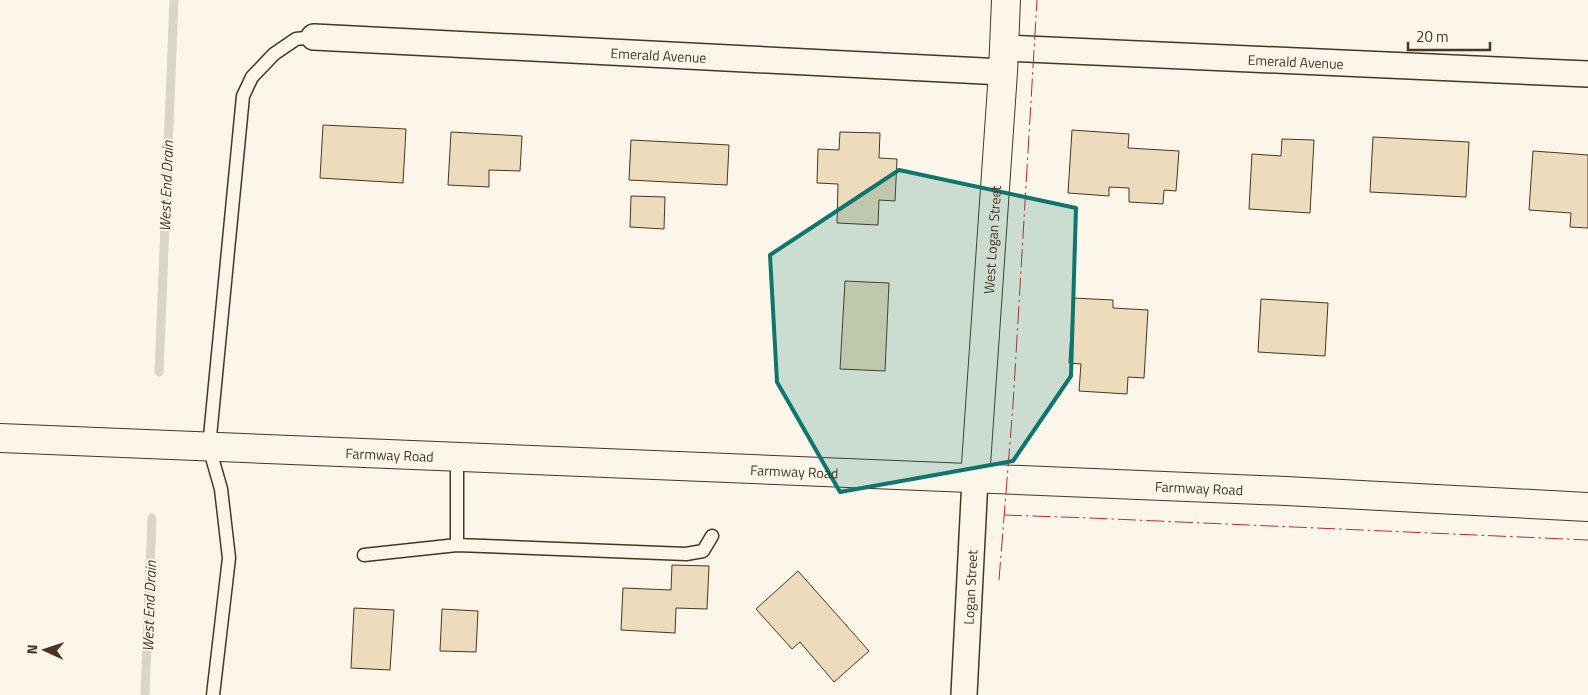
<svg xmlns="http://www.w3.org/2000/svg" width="1588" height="695" font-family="'Titillium Web',sans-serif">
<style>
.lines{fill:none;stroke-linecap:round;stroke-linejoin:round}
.stream{stroke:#dcd4c6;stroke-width:9}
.building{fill:#ecdcbc;stroke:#4a3520}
.lane-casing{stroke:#4a3520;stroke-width:15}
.street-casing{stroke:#4a3520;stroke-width:28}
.secondary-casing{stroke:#4a3520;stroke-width:30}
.lane{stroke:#fbf6e9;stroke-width:12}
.street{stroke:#fbf6e9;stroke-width:25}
.secondary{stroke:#fbf6e9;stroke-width:28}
.power{stroke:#c62828;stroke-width:1;stroke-dasharray:18 4 2.5 4;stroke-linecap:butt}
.marked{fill:#0f766e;fill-opacity:0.2;stroke:#0f766e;stroke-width:4;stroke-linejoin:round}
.labels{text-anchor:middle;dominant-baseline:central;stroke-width:4;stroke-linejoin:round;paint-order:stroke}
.street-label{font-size:14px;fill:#4a3520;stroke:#fbf6e9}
.water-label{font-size:15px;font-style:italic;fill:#4a3520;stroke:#fbf6e9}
</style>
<rect width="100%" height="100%" fill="#fbf6e9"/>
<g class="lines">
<!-- stream -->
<path class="stream" d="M159,372l15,-372
M145,695l7,-177"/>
</g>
<!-- building -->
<path class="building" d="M323,125l83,4 -3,54 -83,-5z
M1072,130l57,4 -1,14 51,3 -3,40 -12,-1 -1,14 -34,-2v-14l-20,-1v9l-41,-3z
M451,132l71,4 -2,35 -31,-1v17l-41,-2z
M840,132l40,1 -1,25 18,1 -2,42 -16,-1 -1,25 -41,-2 1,-39 -21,-1 1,-34 21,1z
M1373,137l96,5 -3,55 -96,-5z
M1282,139l32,1 -4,73 -61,-4 3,-55 29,2z
M631,140l98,5 -2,40 -98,-5z
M1533,151l55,4v73l-18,-1 1,-14 -42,-3z
M631,196l34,1 -1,32 -34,-2z
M845,281l44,2 -4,88 -45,-2z
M1073,298l40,2v8l35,2 -4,68 -16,-1 -1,17 -48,-3 2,-27 -12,-1z
M1261,299l67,4 -3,53 -67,-4z
M672,565l37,1 -2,43 -31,-1 -1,25 -54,-3 2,-42 48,2z
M798,571l71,80 -35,31 -34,-40 -8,7 -36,-40z
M354,608l40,2 -4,60 -39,-2z
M442,609l36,2 -2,41 -36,-1z"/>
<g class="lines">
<defs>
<path id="lane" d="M457,457v88
M364,555l93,-10 229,9 17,-3 9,-15
M213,695l16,-137 -8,-69 -12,-42 34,-351 9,-19 22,-23 22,-15 18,-2"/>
<g id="street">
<path id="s1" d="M314,37l689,35"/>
<path id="s2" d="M1004,48l584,26"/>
<path id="s3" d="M964,695l11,-216"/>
</g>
<g id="secondary">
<path id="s4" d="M0,438l1286,53 302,16"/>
<path id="s5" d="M975,479l28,-407 3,-72"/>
</g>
</defs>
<!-- lane casing -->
<use href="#lane" class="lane-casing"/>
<!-- street casing -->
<use href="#street" class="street-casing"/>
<!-- secondary casing -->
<use href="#secondary" class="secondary-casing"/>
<!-- lane -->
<use href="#lane" class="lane"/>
<!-- street -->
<use href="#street" class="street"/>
<!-- secondary -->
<use href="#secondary" class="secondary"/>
<!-- power -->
<path class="power" d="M1004,515l86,3 498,22
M999,580l14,-175 24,-405"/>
</g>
<!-- marked area -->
<path class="marked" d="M899,170l177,38 -5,168 -58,85 -173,31 -63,-110 -7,-127z"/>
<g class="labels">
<!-- street labels -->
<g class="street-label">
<text stroke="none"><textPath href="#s1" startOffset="345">Emerald Avenue</textPath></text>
<text stroke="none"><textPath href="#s2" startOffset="292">Emerald Avenue</textPath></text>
<text stroke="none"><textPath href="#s5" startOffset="240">West Logan Street</textPath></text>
<text stroke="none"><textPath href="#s4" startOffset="390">Farmway Road</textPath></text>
<text stroke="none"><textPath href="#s4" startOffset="795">Farmway Road</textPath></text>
<text stroke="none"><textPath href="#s4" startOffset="1200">Farmway Road</textPath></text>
<text stroke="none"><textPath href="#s3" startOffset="108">Logan Street</textPath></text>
</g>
<!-- water labels -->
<g class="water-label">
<text transform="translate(166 186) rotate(-88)">West End Drain</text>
<text transform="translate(149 606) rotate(-88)">West End Drain</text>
</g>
</g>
<!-- north arrow -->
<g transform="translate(45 650) rotate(273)" stroke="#fbf6e9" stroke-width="4" paint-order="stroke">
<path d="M0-4L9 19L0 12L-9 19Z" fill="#4a3520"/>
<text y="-8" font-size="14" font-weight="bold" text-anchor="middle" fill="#4a3520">N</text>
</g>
<!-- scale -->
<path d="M1408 42v8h82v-8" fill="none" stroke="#4a3520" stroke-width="2.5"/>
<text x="1416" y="42" font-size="15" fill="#4a3520" stroke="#fbf6e9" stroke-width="4" paint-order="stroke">20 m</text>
</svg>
